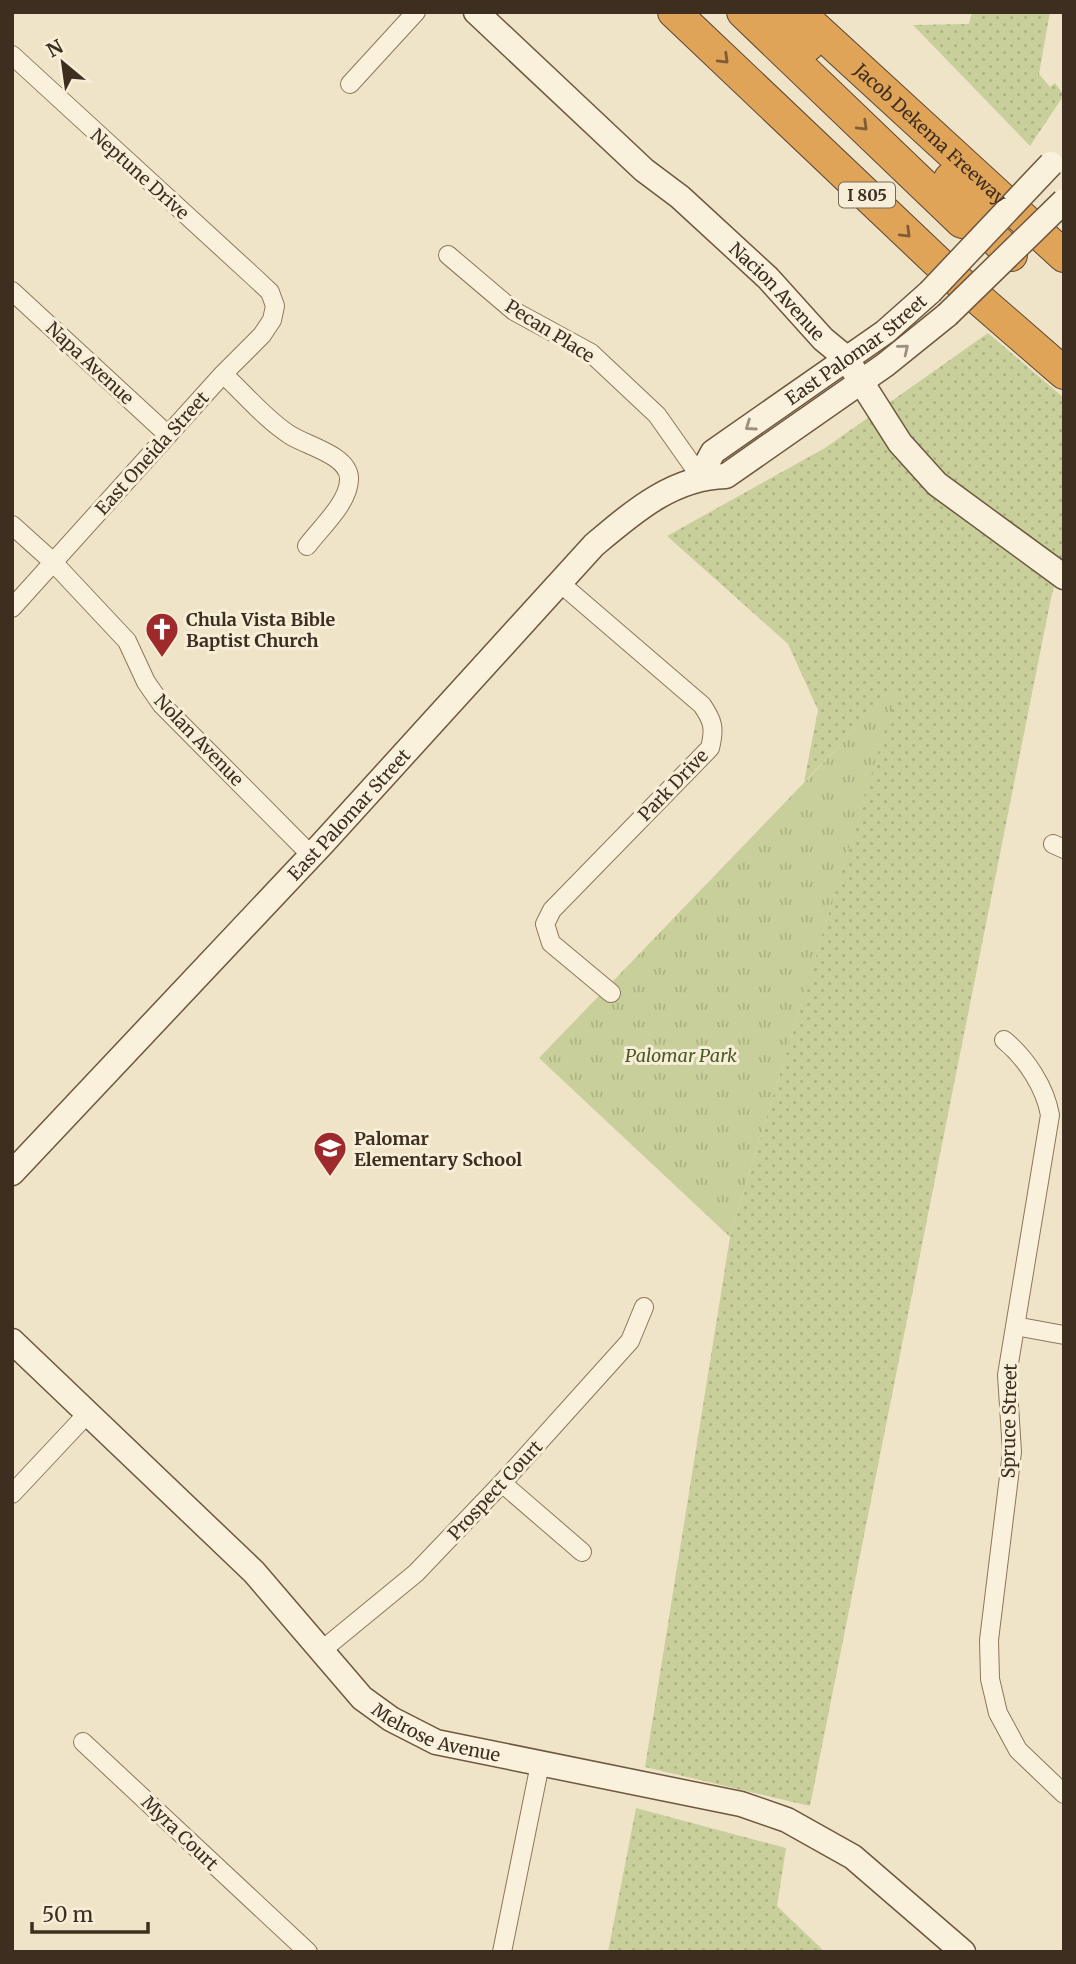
<svg xmlns="http://www.w3.org/2000/svg" width="1076" height="1964" font-family="Merriweather,serif">
<style>
.grass{fill:url(#grass-dots)}
.park{fill:url(#park-tufts)}
.lines{fill:none;stroke-linecap:round;stroke-linejoin:round}
.street-casing{stroke:#8d765c;stroke-width:20}
.secondary-casing{stroke:#6f573f;stroke-width:27}
.highway-casing{stroke:#5b4430;stroke-width:34}
.street{stroke:#faf1dc;stroke-width:18}
.secondary{stroke:#faf1dc;stroke-width:24}
.highway{stroke:#e0a458;stroke-width:32}
.secondary-bridge-casing{stroke:#6f573f;stroke-width:27;stroke-linecap:butt}
.secondary-bridge{stroke:#faf1dc;stroke-width:24}
.oneway{stroke:#7e5d36}
.oneway2{stroke:#9c907e}
.labels{text-anchor:middle;dominant-baseline:central;stroke-width:6;stroke-linejoin:round;paint-order:stroke}
.shield{fill:#f7eed8;stroke:#756857;stroke-width:2}
.shield-label{font-size:16px;font-weight:bold;fill:#3d2e20}
.street-label{font-size:18px;fill:#3d2e20;stroke:#f7eed8}
.poi-label{font-size:18px;font-weight:bold;fill:#3d2e20;stroke:#f7eed8;text-anchor:start}
.park-label{font-size:18px;font-style:italic;fill:#4d5a26;stroke:#f7eed8}
</style>
<defs>
<pattern id="grass-dots" width="8" height="8" patternUnits="userSpaceOnUse" patternTransform="scale(1.75)"><rect width="8" height="8" fill="#c9cf9b"/><path d="M2 2h.1M6 6h.1" fill="none" stroke="#aeb285" stroke-width="1.8" stroke-linecap="round"/></pattern>
<pattern id="park-tufts" width="24" height="20" patternUnits="userSpaceOnUse" patternTransform="scale(1.75)"><rect width="24" height="20" fill="#c9cf9b"/><path d="M3 7l-1-3M5 7V3M7 7l1-3M15 17l-1-3M17 17v-4M19 17l1-3" fill="none" stroke="#aeb285"/></pattern>
</defs>
<rect width="100%" height="100%" fill="#f0e4c8"/>
<!-- grass -->
<path class="grass" d="M972,12h78l-11,62 11,13 5,-4 9,12 -34,51 -117,-121 56,-1z
M988,333l76,65v152l-13,48 -241,1208 -165,-39 85,-530 168,-551 -94,96 14,-72 -30,-66 -121,-108 158,-88z
M636,1808l150,40 -9,58 48,46h-217z"/>
<!-- park -->
<path class="park" d="M899,684l-169,553 -191,-179z"/>
<g class="lines">
<defs>
<path id="street" d="M12,55l242,222 16,15 5,14 -3,14 -10,15 -39,39 -211,234
M350,84l66,-72
M448,255l66,56 77,42 66,62 43,61
M12,291l156,144
M223,374c21,19 43,46 67,61 17,11 58,20 59,43 1,24 -29,50 -42,68
M12,525l40,36 75,80 19,41 16,23 149,150
M560,583l142,122c11,16 13,23 8,43l-158,162 -7,14 6,19 60,50
M1053,844l11,5
M1004,1040c22,18 41,47 46,75l-43,260 5,77 -23,188 1,39 8,34 20,37 46,44
M1015,1326l49,9
M502,1483l80,69
M12,1494l76,-81
M321,1651l95,-78 86,-90 128,-142 14,-34
M83,1742l225,210
M502,1952l38,-188"/>
<g id="secondary">
<path id="s1" d="M476,12l168,158 36,27 88,81 55,61 23,19 54,85 37,41 127,93"/>
<path id="s2" d="M700,476l13,-24 172,-120 45,-40"/>
<path id="s3" d="M12,1173l311,-330 271,-298c39,-33 79,-68 132,-69l159,-111 62,-50"/>
<path id="s4" d="M12,1341l242,231 108,126 29,21 45,23 305,62 46,16 66,37 110,95"/>
</g>
<g id="highway">
<path d="M674,12l276,262 114,99"/>
<path d="M743,12l219,210 19,3"/>
<path d="M773,12l35,33"/>
<path id="s5" d="M798,12l266,244"/>
<path d="M950,179l27,26 4,20 30,30"/>
</g>
</defs>
<!-- street casing -->
<use href="#street" class="street-casing"/>
<!-- secondary casing -->
<use href="#secondary" class="secondary-casing"/>
<!-- highway casing -->
<use href="#highway" class="highway-casing"/>
<!-- street -->
<use href="#street" class="street"/>
<!-- secondary -->
<use href="#secondary" class="secondary"/>
<!-- highway -->
<use href="#highway" class="highway"/>
<defs>
<path id="secondary-bridge" d="M930,292l121,-128
M947,315l117,-114"/>
</defs>
<!-- secondary-bridge casing -->
<use href="#secondary-bridge" class="secondary-bridge-casing"/>
<!-- secondary-bridge -->
<use href="#secondary-bridge" class="secondary-bridge"/>
</g>
<!-- one-way arrows -->
<defs><path id="oneway-chevron" d="M-2-3.5L2.5 0L-2 3.5" fill="none" stroke-width="1.6" stroke-linecap="round" stroke-linejoin="round" transform="scale(1.75)"/></defs>
<g class="oneway">
<use href="#oneway-chevron" transform="translate(724 59) rotate(44)"/>
<use href="#oneway-chevron" transform="translate(863 126) rotate(44)"/>
<use href="#oneway-chevron" transform="translate(906 233) rotate(44)"/>
</g>
<g class="oneway2">
<use href="#oneway-chevron" transform="translate(904 349) rotate(-39)"/>
<use href="#oneway-chevron" transform="translate(750 426) rotate(145)"/>
</g>
<!-- icons -->
<defs>
<symbol id="church-pin" viewBox="-11 -11 22 30"><path d="M0 17L-7.5 6A9.5 9.5 0 1 1 7.5 6Z" fill="#9e2a2b" stroke="#f7eed8"/><path d="M-1.2-6h2.4v3.5h3.3v2.4h-3.3V6h-2.4V-.1h-3.3v-2.4h3.3Z" fill="#fff"/></symbol>
<symbol id="school-pin" viewBox="-11 -11 22 30"><path d="M0 17L-7.5 6A9.5 9.5 0 1 1 7.5 6Z" fill="#9e2a2b" stroke="#f7eed8"/><path d="M0-5L7-2L0 1L-7-2ZM-4 1L0 2.5L4 1V4Q0 6-4 4Z" fill="#fff"/></symbol>
</defs>
<g fill-rule="evenodd">
<use href="#church-pin" x="143" y="610" width="38" height="52"/>
<use href="#school-pin" x="311" y="1129" width="38" height="52"/>
</g>
<g class="labels">
<!-- shield labels -->
<rect class="shield" x="839" y="182.5" width="56" height="25" rx="5"/>
<g class="shield-label">
<text x="867" y="195">I 805</text>
</g>
<!-- street labels -->
<g class="street-label">
<text stroke="none"><textPath href="#s5" startOffset="180">Jacob Dekema Freeway</textPath></text>
<text transform="translate(140 174) rotate(42)">Neptune Drive</text>
<text stroke="none"><textPath href="#s1" startOffset="411">Nacion Avenue</textPath></text>
<text transform="translate(550 331) rotate(32)">Pecan Place</text>
<text stroke="none"><textPath href="#s2" startOffset="203">East Palomar Street</textPath></text>
<text transform="translate(90 363) rotate(43)">Napa Avenue</text>
<text transform="translate(152 453) rotate(-48)">East Oneida Street</text>
<text transform="translate(199 740) rotate(46)">Nolan Avenue</text>
<text transform="translate(673 785) rotate(-46)">Park Drive</text>
<text stroke="none"><textPath href="#s3" startOffset="492">East Palomar Street</textPath></text>
<text transform="translate(1009 1421) rotate(-89)">Spruce Street</text>
<text transform="translate(495 1490) rotate(-47)">Prospect Court</text>
<text stroke="none"><textPath href="#s4" startOffset="584">Melrose Avenue</textPath></text>
<text transform="translate(180 1833) rotate(44)">Myra Court</text>
</g>
<!-- poi labels -->
<g class="poi-label">
<text x="186" y="619">Chula Vista Bible<tspan x="186" dy="21">Baptist Church</tspan></text>
<text x="354" y="1138">Palomar<tspan x="354" dy="21">Elementary School</tspan></text>
</g>
<!-- park labels -->
<g class="park-label">
<text x="681" y="1055">Palomar Park</text>
</g>
</g>
<!-- border -->
<rect width="1076" height="1964" fill="none" stroke="#3d2e20" stroke-width="28"/>
<!-- north arrow -->
<g transform="translate(63 63) rotate(331)" stroke="#f7eed8" stroke-width="5" paint-order="stroke">
<path d="M0-5L12 26L0 18L-12 26Z" fill="#3d2e20"/>
<text y="-10" font-size="19" font-weight="bold" text-anchor="middle" fill="#3d2e20">N</text>
</g>
<!-- scale -->
<path d="M32 1922v10h116v-10" fill="none" stroke="#3d2e20" stroke-width="3.5"/>
<text x="42" y="1922" font-size="21" fill="#3d2e20" stroke="#f7eed8" stroke-width="5" paint-order="stroke">50 m</text>
</svg>
